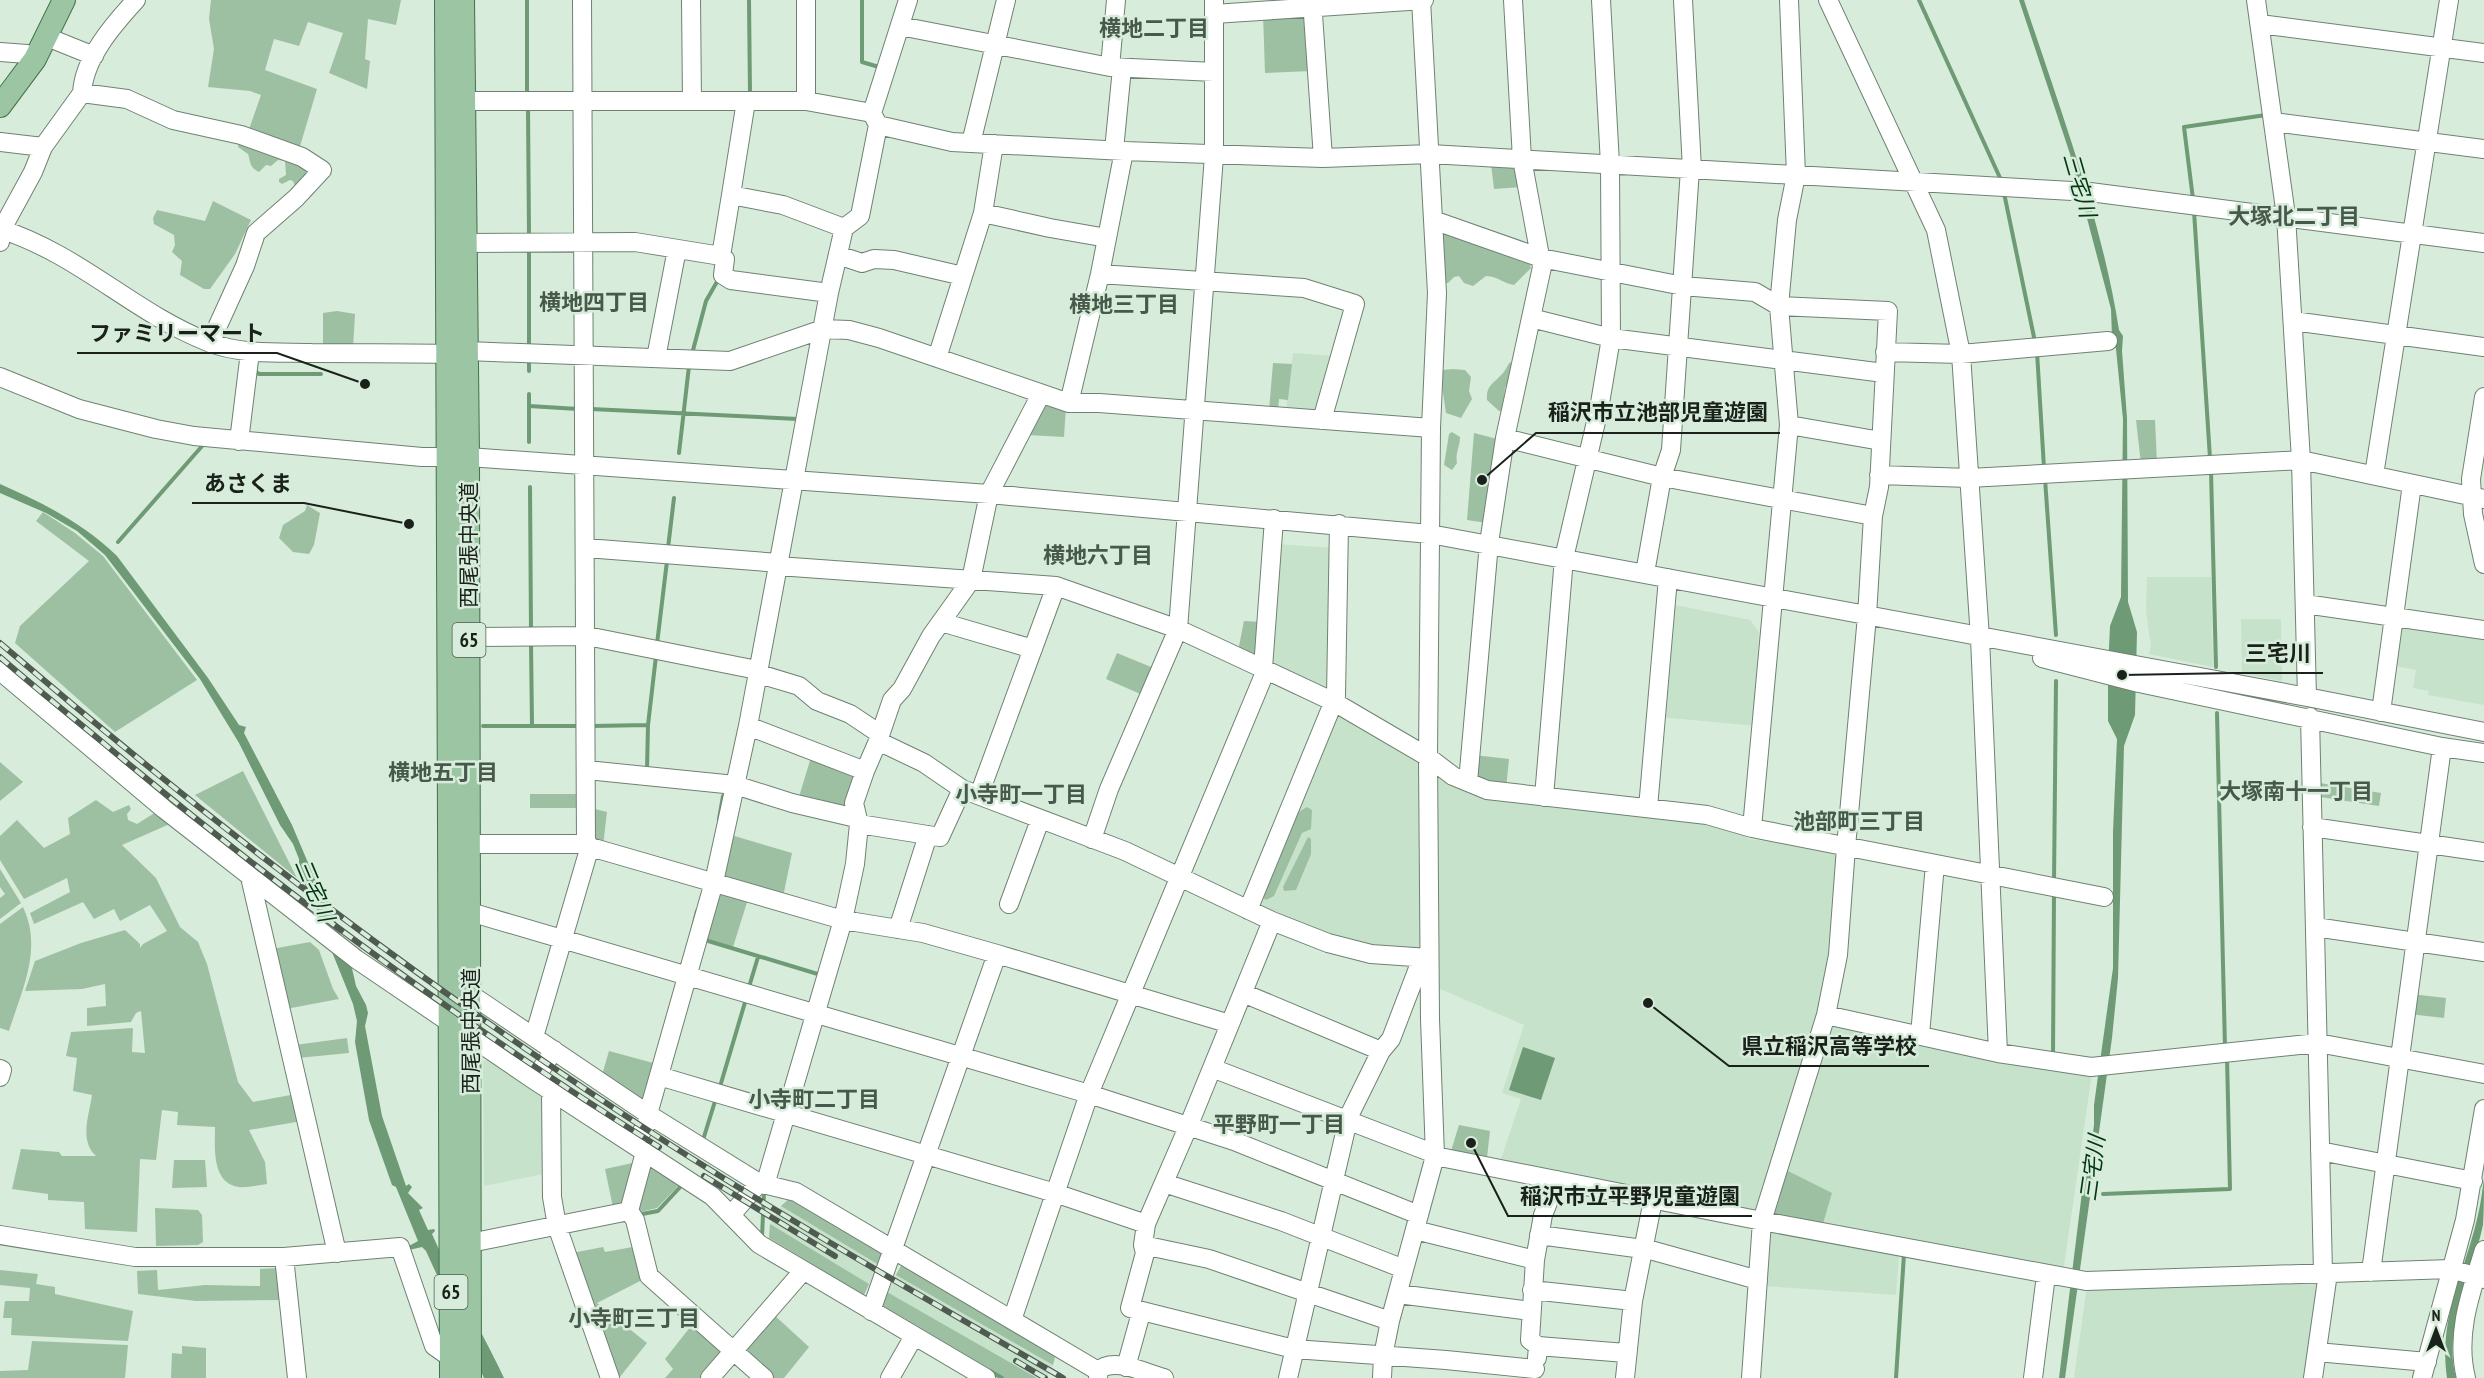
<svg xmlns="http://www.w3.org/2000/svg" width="2484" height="1378" font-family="'PT Sans Narrow','Noto Sans JP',sans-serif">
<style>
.built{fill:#c7e2ca}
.green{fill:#9ec0a2}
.water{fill:#6e9a75}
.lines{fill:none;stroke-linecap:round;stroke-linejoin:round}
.stream{stroke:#6e9a75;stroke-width:4}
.minor-casing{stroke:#6f8272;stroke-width:20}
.major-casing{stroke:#42724b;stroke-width:24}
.minor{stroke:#fff;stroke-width:18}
.major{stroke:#9bc5a3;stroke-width:22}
.rail-casing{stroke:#4f5a50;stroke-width:6}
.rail{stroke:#d7ecda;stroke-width:4;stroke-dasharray:11;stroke-linecap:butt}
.labels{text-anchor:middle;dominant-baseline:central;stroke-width:5;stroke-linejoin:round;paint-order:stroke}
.shield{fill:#d7ecda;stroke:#525e54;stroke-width:1.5}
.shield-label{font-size:20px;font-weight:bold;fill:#19211a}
.street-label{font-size:21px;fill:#19211a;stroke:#d7ecda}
.neighbourhood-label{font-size:22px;font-weight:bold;fill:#47594a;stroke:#d7ecda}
.water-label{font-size:22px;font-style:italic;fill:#013712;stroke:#d7ecda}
.leader{fill:none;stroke:#19211a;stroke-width:2}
.callout-dot{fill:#19211a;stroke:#d7ecda;stroke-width:2}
.callout-label{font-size:22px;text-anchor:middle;font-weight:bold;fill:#19211a;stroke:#d7ecda;stroke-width:5;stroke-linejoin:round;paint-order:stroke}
</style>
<rect width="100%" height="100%" fill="#d7ecda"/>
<!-- built -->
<path class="built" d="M1293,353l44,3 -17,56 -34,-1z
M1275,544l60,4 -2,146 -64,-29z
M2211,577l2,90 -64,-13 2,-8 -5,-35 1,-34z
M1670,604l80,16 9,12 -4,60 2,16 -1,18 -96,-9z
M2241,619h40l1,62 -40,-8z
M2396,625l88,8v72l-56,-10 1,-4 -16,-3 3,-18 -26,-5z
M1334,711l109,62 261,45 39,11 5,10 25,3 4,-6 61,13 -4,104 -13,65 271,55 -29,200 -163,-31 -4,53 -131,-9 -4,-73 -262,-48 22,-66 -19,-6 22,-68 -86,-37v-32l-88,-8 -93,-39z
M488,1059l51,32 5,9 -1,74 -59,12 -1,-124z
M791,1197l93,57 -20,41 -95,-57 1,-14 11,-18z
M902,1264l154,89 -3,12 -6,13h-42l-125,-74z
M2320,1279l-13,99h-233l13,-92z"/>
<!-- green -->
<path class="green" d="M211,0h190l-5,25 -28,-6 -3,40 5,2 -3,28 -38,-16 14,-40 -35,-11 -9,24 -25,-7 -9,31 52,19 -19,64 -51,-18 14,-40 -11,-4 -42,-4 6,-38 -5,-30z
M1306,11l6,60 -47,2 -2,-60z
M239,142l75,25 -13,21 -6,-2 -2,-5 -3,-1 -8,4 -3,-2v-3l7,-4 -1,-14 -7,-1 -7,6 -5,-1 -7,7c-10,-5 -8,-9 -11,-18l-10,-7z
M1491,164l24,1 7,22 -28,2z
M213,201l38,19 -16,34 -25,35h-6l-24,-14 2,-14 -10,-9 3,-7 -1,-10 -20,-11 -1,-6 4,-8 48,11z
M1445,233l83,26 3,9 -17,17c-12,-2 -14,-8 -28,-9l-13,10 -9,-3 -5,-7 -5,1 -6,6h-4l-1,-45z
M337,311l18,3 -2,34h-30v-35z
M1510,362l3,5 -2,10 -6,11 -2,23h-4l-12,-11c-1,-14 5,-15 14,-25 4,-3 6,-9 9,-13z
M1273,363l19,1 -4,36 -9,-1 -1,12 -9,-1z
M1453,369l12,1 6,7 -2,14 3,8 -11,19 -15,-5 -4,-27 1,-16z
M1042,399l24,8 -2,30 -37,-2z
M2136,420h19l2,43 -16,1z
M1452,432l8,5c0,10 -5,16 -3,26l-5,7 -8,-5 5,-31z
M1474,433l27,7 -14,83 -20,-3z
M307,505l13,8 -6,32 -5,9 -16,-2 -14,-14 4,-13 22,-14z
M43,512l32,21 28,23 94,124 -82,52 -100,-89 5,-17 69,-65 -53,-40z
M1244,621l18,1 -2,35 -22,-6z
M1117,653l39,16 -11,27 -39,-17z
M812,754l47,18 -8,41 -53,-13z
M1474,755l35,4 -3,30 -30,-6z
M0,762l23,20 -23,19z
M243,771l54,107 -102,-83z
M2314,782l67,11 -2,13 -65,-10z
M530,794h52v14h-52z
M96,800l17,12 16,-7 2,4 -4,5 1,6 9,4 19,-12 16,11 -50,22 34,33 24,49 18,15 9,22 31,118 15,20 43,-8 6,27 -53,9 16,32 2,22c-8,1 -20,4 -28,3 -28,-4 -24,-40 -24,-60l-38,-2 1,-13 -16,-2 -6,50 -16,-1 -3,73 -52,-3 -1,-27 -36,-2v-6l-36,-5 9,-40 38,3 3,4h34c-17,-16 -7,-40 -4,-61l-19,-4 4,-33 -11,-2 5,-24 62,-4 -1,24 13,1 -4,-42 -5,2 -5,9 -44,4v-18l19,-2 -1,-22 -23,5 -57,2 10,-30 46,-18 44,-13 15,14v4l3,-4 24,-13 -17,-26 -30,16 -6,-12 -20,10 -11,-17 -49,22 -4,-11 40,-21 -3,-14 -43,21 -24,-39v-24l17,-16 27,28 26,-14 -2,-16z
M1307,807l5,3 -1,19 -9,4 -28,63 -8,4 -3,-2 34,-85z
M591,808l16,4 -4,34 -8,-3z
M731,835l61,18 -9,44 -53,-15 -6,-9z
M1308,837l3,2v15l-15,36 -12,1 -1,-4z
M0,869l21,34 -21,16v-21l5,-4 -5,-7z
M729,890l20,6 -16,51 -28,-9 14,-44z
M23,907c20,42 -1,82 -14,124l-9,-3v-104z
M310,942l9,8 14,39 6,10 -53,10 -14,-60z
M2411,994l35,4 -2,20 -35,-4z
M347,1038l2,15 -51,5 -3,-13z
M609,1051l48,13 -9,33 -9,3 -37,-25z
M1459,1125l31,6 -3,27 -37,-4z
M174,1160h31l2,27 -35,1z
M637,1162l-8,38 -15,12 -9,-43z
M649,1162l33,20 -25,26 -21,5z
M1784,1169l48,24 -10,34 -51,-9z
M791,1197l93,57 -5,11 -98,-59z
M155,1208l43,2 4,5 1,27 -5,3 -42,1z
M770,1224l99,60 -5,11 -95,-57z
M638,1246l8,32 -49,25 50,40 -28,35h-4l-43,-125 31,-6 2,5z
M902,1264l154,89 -3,12 -157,-90z
M278,1268l4,32 -86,1 -58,-7 -1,-23 20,-1 1,20 47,-5 55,1v-17z
M0,1270l38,4 -2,10 19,3v7l78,17 -5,30 -117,-6 1,-17h-9l2,-17h24l1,-13 -30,-3z
M887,1292l150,86h-32l-125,-74z
M772,1313l37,34 -25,31h-13l-27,-24z
M695,1321l31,28 -22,29h-39l8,-9 -8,-10z
M32,1341l96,4 -3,33h-125v-7l28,-1z
M182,1346l24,2v30h-35l1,-25 10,1z"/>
<!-- water -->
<path class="water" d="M2019,0h5c35,106 78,220 95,330l4,6 -1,15 5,67 1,184 9,30 -2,83 -11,31 -6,232 -6,60 -47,340h-6l24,-194 6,-24 5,-35v-20l19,-137v-136l4,-93 -9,-18v-52l2,-43 11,-29 2,-178 -7,-70 -4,-12 -1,-28 -41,-155z
M0,484c43,19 83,39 117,72l91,122 31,47 7,2 -2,6 48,92 28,66 7,6 24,67 5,22 10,19 2,8 -3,13 17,90 24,70 3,-2 3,3 -4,6 15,15 -4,2 9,20 6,-1 1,2 -3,3c21,49 49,95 72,144h-20l-58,-127 -4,-4 -13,3 -2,-3 11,-6 -22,-54 -4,-2 -23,-65 -14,-78 2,-21 -4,-17 -54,-134v-11l-6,-15 -13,-19 -41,-82 -39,-64 -95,-124 -28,-24 -31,-18 -46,-20z
M1523,1047l32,11 -14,42 -32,-10z
M2484,1179c0,14 0,31 -1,46 -10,49 -41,102 -27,153h-9c-9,-62 18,-105 31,-163 3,-12 4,-24 6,-36z"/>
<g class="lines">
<!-- stream -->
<path class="stream" d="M527,0v95
M749,0l1,94
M862,0v62l17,5 -1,4
M1919,0l82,180
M528,108l1,128
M2004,193l31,149
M2193,199l-9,-72 82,-12
M2194,211l16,247
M529,249v97
M2037,352l7,116
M692,354l14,-53 12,-21
M529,360v11
M256,372l3,2h62
M529,394v12
M591,409l207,10
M529,442v-36l49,3
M679,453l10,-87
M2211,471l5,196
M2045,479l11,156
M530,487l1,144
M118,542l85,-97
M668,548l6,-50
M531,643l1,83
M657,644l10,-83
M2217,713l8,335
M483,726h97
M593,726l55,-1 8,-69
M647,770l1,-45
M719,819l4,-23
M2054,881l2,-200
M691,936l6,-25
M705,940l116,35
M749,987l9,-30
M2053,1056l1,-163
M719,1090l27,-91
M706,1142l-3,-2 13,-42
M2103,1194l127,-5 -3,-132
M642,1214l16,-3 25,-27
M762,1237l2,-44
M990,1371l12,7
M1896,1378l8,-124"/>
<defs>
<path id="minor" d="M582,0l4,845
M691,0l1,101
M806,0v101
M908,0l-36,113 6,12 74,17 172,9 199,7 107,-4 660,38 394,51
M1312,0l11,158
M1683,0l9,169
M1828,0l108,230 25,124 19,284 18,415
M2256,0l30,216 15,244 6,237
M1214,14l210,-14
M2260,24l224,29
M900,26l210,41 104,5
M47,37l47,19
M0,52l27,2 8,5
M1110,67l6,-67
M82,93c2,-35 31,-68 54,-93
M464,101h342l66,12
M2273,122l211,27
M0,142l43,5 39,-54 45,6 46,21 68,15 61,22 20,13 -26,28 -40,35 -11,33 -35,77
M971,143l35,-143
M1114,150l8,-82
M731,195l15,-94
M983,213l67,15 57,10
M1433,220l108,38 142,28 72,6 24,14 109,5 -9,176 -6,29 -6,100 -21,231 -8,108 -12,60 -64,206 -11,157
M0,229c79,25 134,84 208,113 33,13 69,10 104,11 46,0 91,0 137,1
M0,242l2,-13 31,-57 10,-25
M465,243l170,-1 86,14 10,-61 52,10 61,23
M838,255l24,8 12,-4 20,1 69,16
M721,256l4,3 -2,16 8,5 98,13
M1100,274l204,14 51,16 -33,116
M1531,318l80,20 273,35
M2293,321l191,26
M467,351l263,10 93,-32 26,1 30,8 190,65h30l332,25
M1885,352l76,2 147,-13
M656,358l21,-109
M937,358l46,-145 11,-69
M0,377l79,32 77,20 38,7 228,21h46l521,37 441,40 877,163 177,35
M2484,397l-13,82 2,35 11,50
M1069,403l31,-129 24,-123
M1789,425l92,16
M1505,438l157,39 211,39
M239,441l11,-89
M1879,475l90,3 332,-18 183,39
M2374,475l75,-475
M586,548l193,15
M778,566l278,20 122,43 88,41 68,32 94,55 25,19 34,14 220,25 45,13 352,69
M1645,573l17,-96 9,-27 19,-281
M2305,604l179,26
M941,622l92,27
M469,637l118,-1 170,34
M2042,658l97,25 303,64 42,6
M1263,668l11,-149
M0,671l164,138 192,150 178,121 178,116 47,48 227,134
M756,673l43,13 18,15 33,13 30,20
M2381,712l31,-228
M2310,717l13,556
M748,726l117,45
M878,741l46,22 38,26 163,62 147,70 56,22 43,11 58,4
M587,770l148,15 57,18 64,15
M1468,782l21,-239 16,-105 37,-171 -20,-108 -9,-159
M979,795l77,-209
M1544,797l20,-239 35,-149 12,-71 -1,-174 -9,-164
M1648,808l20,-230
M859,824l81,13 22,-48
M2312,827l172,25
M1752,828l37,-403 -10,-119 8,-86 9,-45 -7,-175
M1092,839l17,-50 69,-160 36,-473v-156
M469,844h111l263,76 80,13 74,21 233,70
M250,877l87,376
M1009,904l31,-84
M1248,910l88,-214 3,-172
M470,912l619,182 145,47 185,74
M1272,921l-84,206 -42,97 -3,21 2,8 -15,55 164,41 152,11 89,9
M2315,927l169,25
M898,929l30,-94
M1243,993l138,58
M470,994l181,122 108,67 37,9 302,179
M1826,1015l172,38 93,14 227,-24 166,31
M1920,1035l15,-171
M534,1037l56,-191
M1212,1068l223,86
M0,1069l2,1 -2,7
M659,1076l396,117 91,31
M534,1080l20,-30
M551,1091l1,106 5,29 53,152
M648,1114l66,-232 34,-156 81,-433 15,-65 16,-12 18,-91
M1347,1120l34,-69 10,-12 31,-81
M634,1145l17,-29
M2320,1151l153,30
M1435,1156l327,65 324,60 365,-12 33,10
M1164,1183l117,38 123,48
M765,1185l78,-265 12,-56 4,-40 -5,-21 11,-32 13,-30 14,-41 10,-11 29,-53 40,-56 18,-86 52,-100
M629,1211l6,9 14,56 115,102
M731,1215l28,-32
M1415,1230l120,30
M0,1235l135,22h149l116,-10 34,99 17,12
M1539,1235l104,14
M470,1243l159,-32 16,-59
M1143,1245l66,14 181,62
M1643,1248l115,32
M284,1257l13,121
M2371,1272l71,-525
M1532,1290l101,11
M1398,1294l133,17
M871,1311l126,-357
M1012,1320l77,-226 177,-424
M1538,1346l-8,-6 5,-80 8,-45 14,-35
M2317,1352l110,10
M1537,1358l1,-12 88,7
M1126,1367l15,-54
M710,1378l93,-107
M890,1378l24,-42
M1098,1378v-7c15,-15 47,2 66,7
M1288,1378l60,-258
M1382,1378l1,-22 7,-35 45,-165 -5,-137 -2,-262 3,-329 6,-135 -16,-293
M1625,1378l8,-77 20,-101
M2033,1378l13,-103
M2313,1378l15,-105
M2422,1378l43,-158 19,-111
M2466,1378c-11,-44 5,-86 18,-128"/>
<path id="major" d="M446,0l5,1378
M463,0l5,457 2,921
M0,106l35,-47 29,-59"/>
</defs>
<!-- minor casing -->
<use href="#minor" class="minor-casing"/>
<!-- major casing -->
<use href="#major" class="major-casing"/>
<!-- minor -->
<use href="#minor" class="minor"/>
<!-- major -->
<use href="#major" class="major"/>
<defs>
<path id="rail" d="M0,643c211,181 432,349 666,499 130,83 264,159 397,236
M0,657c33,29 67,56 101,84 177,148 363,284 558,406
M704,1176l131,80
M1016,1361l29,17"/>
</defs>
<!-- rail casing -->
<use href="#rail" class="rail-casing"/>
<!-- rail -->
<use href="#rail" class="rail"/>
</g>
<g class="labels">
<!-- shield labels -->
<g class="shield">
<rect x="452.5" y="623" width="33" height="34" rx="4.5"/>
<rect x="434.5" y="1275" width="33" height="34" rx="4.5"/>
</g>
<g class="shield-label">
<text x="469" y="640">65</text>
<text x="451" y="1292">65</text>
</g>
<!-- street labels -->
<g class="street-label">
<text transform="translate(468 545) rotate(-90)">西尾張中央道</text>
<text transform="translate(470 1031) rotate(-90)">西尾張中央道</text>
</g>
<!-- neighbourhood labels -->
<g class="neighbourhood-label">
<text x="1154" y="28">横地二丁目</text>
<text x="2294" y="216">大塚北二丁目</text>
<text x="594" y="302">横地四丁目</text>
<text x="1124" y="304">横地三丁目</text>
<text x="1098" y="555">横地六丁目</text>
<text x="443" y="772">横地五丁目</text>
<text x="2296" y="791">大塚南十一丁目</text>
<text x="1021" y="794">小寺町一丁目</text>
<text x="1859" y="821">池部町三丁目</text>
<text x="814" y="1099">小寺町二丁目</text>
<text x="1279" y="1124">平野町一丁目</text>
<text x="634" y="1318">小寺町三丁目</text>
</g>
<!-- water labels -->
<g class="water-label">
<text transform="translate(2080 185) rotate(74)">三宅川</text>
<text transform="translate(315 890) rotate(67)">三宅川</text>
<text transform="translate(2092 1168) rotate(-82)">三宅川</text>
</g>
</g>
<!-- callouts -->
<path class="leader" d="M365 384L277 353H77M1482 480L1536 433H1780M409 524L304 503H192M2122 675L2233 673H2323M1648 1003L1729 1066H1929M1471 1143L1508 1216H1752"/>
<g class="callout-dot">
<circle cx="365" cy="384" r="6"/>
<circle cx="1482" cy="480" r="6"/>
<circle cx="409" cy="524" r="6"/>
<circle cx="2122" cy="675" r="6"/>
<circle cx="1648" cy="1003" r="6"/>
<circle cx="1471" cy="1143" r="6"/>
</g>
<g class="callout-label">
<text x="177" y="341">ファミリーマート</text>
<text x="1658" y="420">稲沢市立池部児童遊園</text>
<text x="248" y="491">あさくま</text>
<text x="2278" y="661">三宅川</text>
<text x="1829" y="1054">県立稲沢高等学校</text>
<text x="1630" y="1204">稲沢市立平野児童遊園</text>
</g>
<!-- north arrow -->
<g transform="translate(2436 1330)" stroke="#d7ecda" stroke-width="4.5" paint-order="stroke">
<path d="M0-4.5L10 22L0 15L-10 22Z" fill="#19211a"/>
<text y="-9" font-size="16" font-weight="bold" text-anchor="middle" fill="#19211a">N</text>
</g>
</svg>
